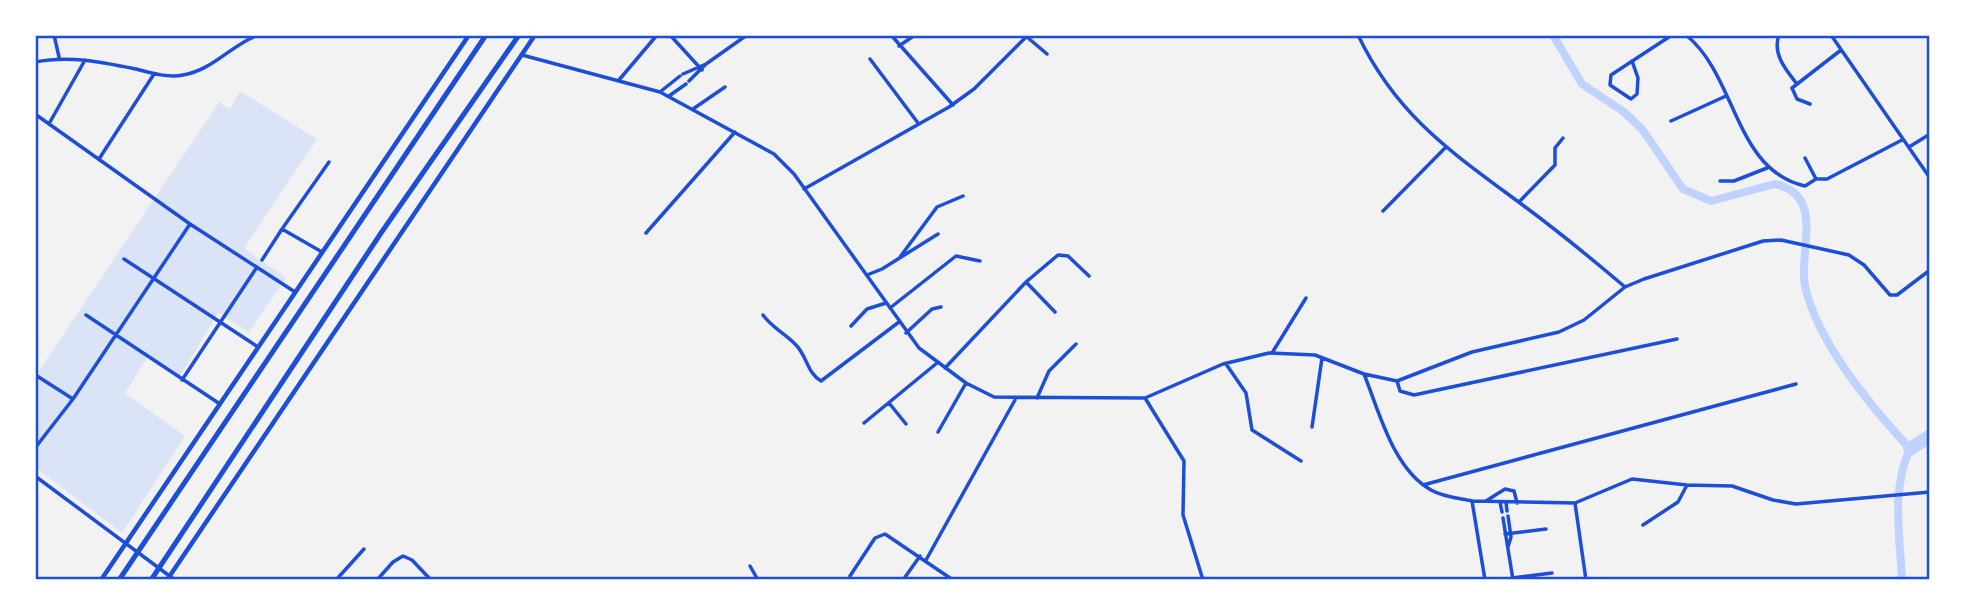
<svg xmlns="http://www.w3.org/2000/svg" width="1965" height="615" font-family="Quicksand,sans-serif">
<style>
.green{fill:#dbe4f7}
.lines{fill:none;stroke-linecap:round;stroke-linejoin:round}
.canal{stroke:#bfd3fe;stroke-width:8}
.river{stroke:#bfd3fe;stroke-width:14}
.minor{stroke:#1d4ed8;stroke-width:3.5}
.tertiary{stroke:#1d4ed8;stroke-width:3.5}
.secondary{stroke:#1d4ed8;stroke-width:4.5}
.trunk{stroke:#1d4ed8;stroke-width:5}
.neatline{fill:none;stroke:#1d4ed8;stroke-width:2.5}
</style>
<rect width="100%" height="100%" fill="#f2f2f2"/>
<!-- green -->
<path class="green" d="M240,91l77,48 -73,109 42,30 -37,54 -31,-19 -39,65 -31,-22 -23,37 60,43 -63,97 -86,-65 -1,-91 184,-275 11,7z"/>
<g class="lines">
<!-- canal -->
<path class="canal" d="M1553,35l29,49 42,28 18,17 41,60 28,12 64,-17c51,11 23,68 30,102 13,58 66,120 105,163 -19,39 -10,89 -8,131"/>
<!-- river -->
<path class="river" d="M1910,449l20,-13"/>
<!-- minor -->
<path class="minor" d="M54,35l5,22
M670,35l32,35
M891,35l62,70
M1358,35c39,82 96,119 166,171 35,26 68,53 101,81
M1686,35c51,41 48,135 119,151l11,-7h11l75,-39
M1779,35c-7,19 7,35 18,49
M1831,35l99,143
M1027,37l20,17
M899,46l16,-11
M522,55l138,37 114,62 20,20 125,174 47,35 28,14 151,1 78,-34 46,-11 46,2 49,19c15,37 29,95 67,116 12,7 27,8 41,11l13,79
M870,59l48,64
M1632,61l6,17 -1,16 -6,5 -21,-14 1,-10 61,-40
M35,62c34,-7 67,0 101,7 15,4 32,9 47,6 30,-5 48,-30 75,-40
M683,74l23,-10 41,-29
M619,80l38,-45
M689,81l17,-17
M660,92l20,-16
M669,96l17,-12
M1810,104l-13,-5 -5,-11 49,-38
M693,109l32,-22
M35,114l155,110 105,68
M1671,121l55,-25
M50,122l35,-62
M1909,147l21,-13
M1805,158l11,21
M99,159l55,-85
M1720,181h14l33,-13
M804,189l145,-82 25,-18 54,-54
M1519,202l36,-37v-17l8,-10
M1383,211l62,-63
M646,233l89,-101
M322,252l-40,-23 47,-67
M900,257l37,-50 26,-11
M124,259l134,88
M262,260l20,-31
M867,275l15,-6 56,-35
M1027,283l28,29
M890,308l66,-52 24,5
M86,315l134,89
M763,315c9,13 22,18 33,30 11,11 11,28 25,36l78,-59
M851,326l16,-17 19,-6
M906,333l26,-24 9,-2
M1272,353l34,-55
M1226,364l20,29 6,37 49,31
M945,368l81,-86 32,-27 10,1 21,20
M1364,374l33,7 75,-29 87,-20 25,-12 41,-33 19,-8 119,-38 18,-1 68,15 15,10 26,30h7l33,-25
M37,376l36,23
M182,380l75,-113
M1397,381l3,10 14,4 263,-56
M1037,398l12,-27 27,-27
M1145,398l39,63 -1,54 20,65
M889,403l17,21
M864,423l73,-60
M1312,427l10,-69
M938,432l28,-49
M35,448l38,-49 117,-175
M1423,485l373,-101
M1472,501l103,2 57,-24 55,6 45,1 41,14 23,4 134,-12
M1486,501l19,-12 9,2 3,12
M1500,502l2,10
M1506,502l1,9
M1575,503l11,77
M1508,516l3,21 -3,10
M1503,518l10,62
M1643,525l35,-23 9,-17
M1505,534l41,-5
M926,560l89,-160
M750,566l8,14
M850,576l25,-38 10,-4 68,46
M1512,578l40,-5
M336,580l28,-31
M377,580l16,-18 10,-6 9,4 19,20
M903,580l17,-24"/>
<!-- tertiary -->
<path class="tertiary" d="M35,476l140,104"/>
<!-- secondary -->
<path class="secondary" d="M101,580l368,-545
M167,580l368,-545"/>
<!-- trunk -->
<path class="trunk" d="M119,580l367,-545
M151,580l230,-347 138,-198"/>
</g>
<!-- border -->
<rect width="1965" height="615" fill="none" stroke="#ffffff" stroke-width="74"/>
<rect x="37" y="37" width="1891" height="541" class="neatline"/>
</svg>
